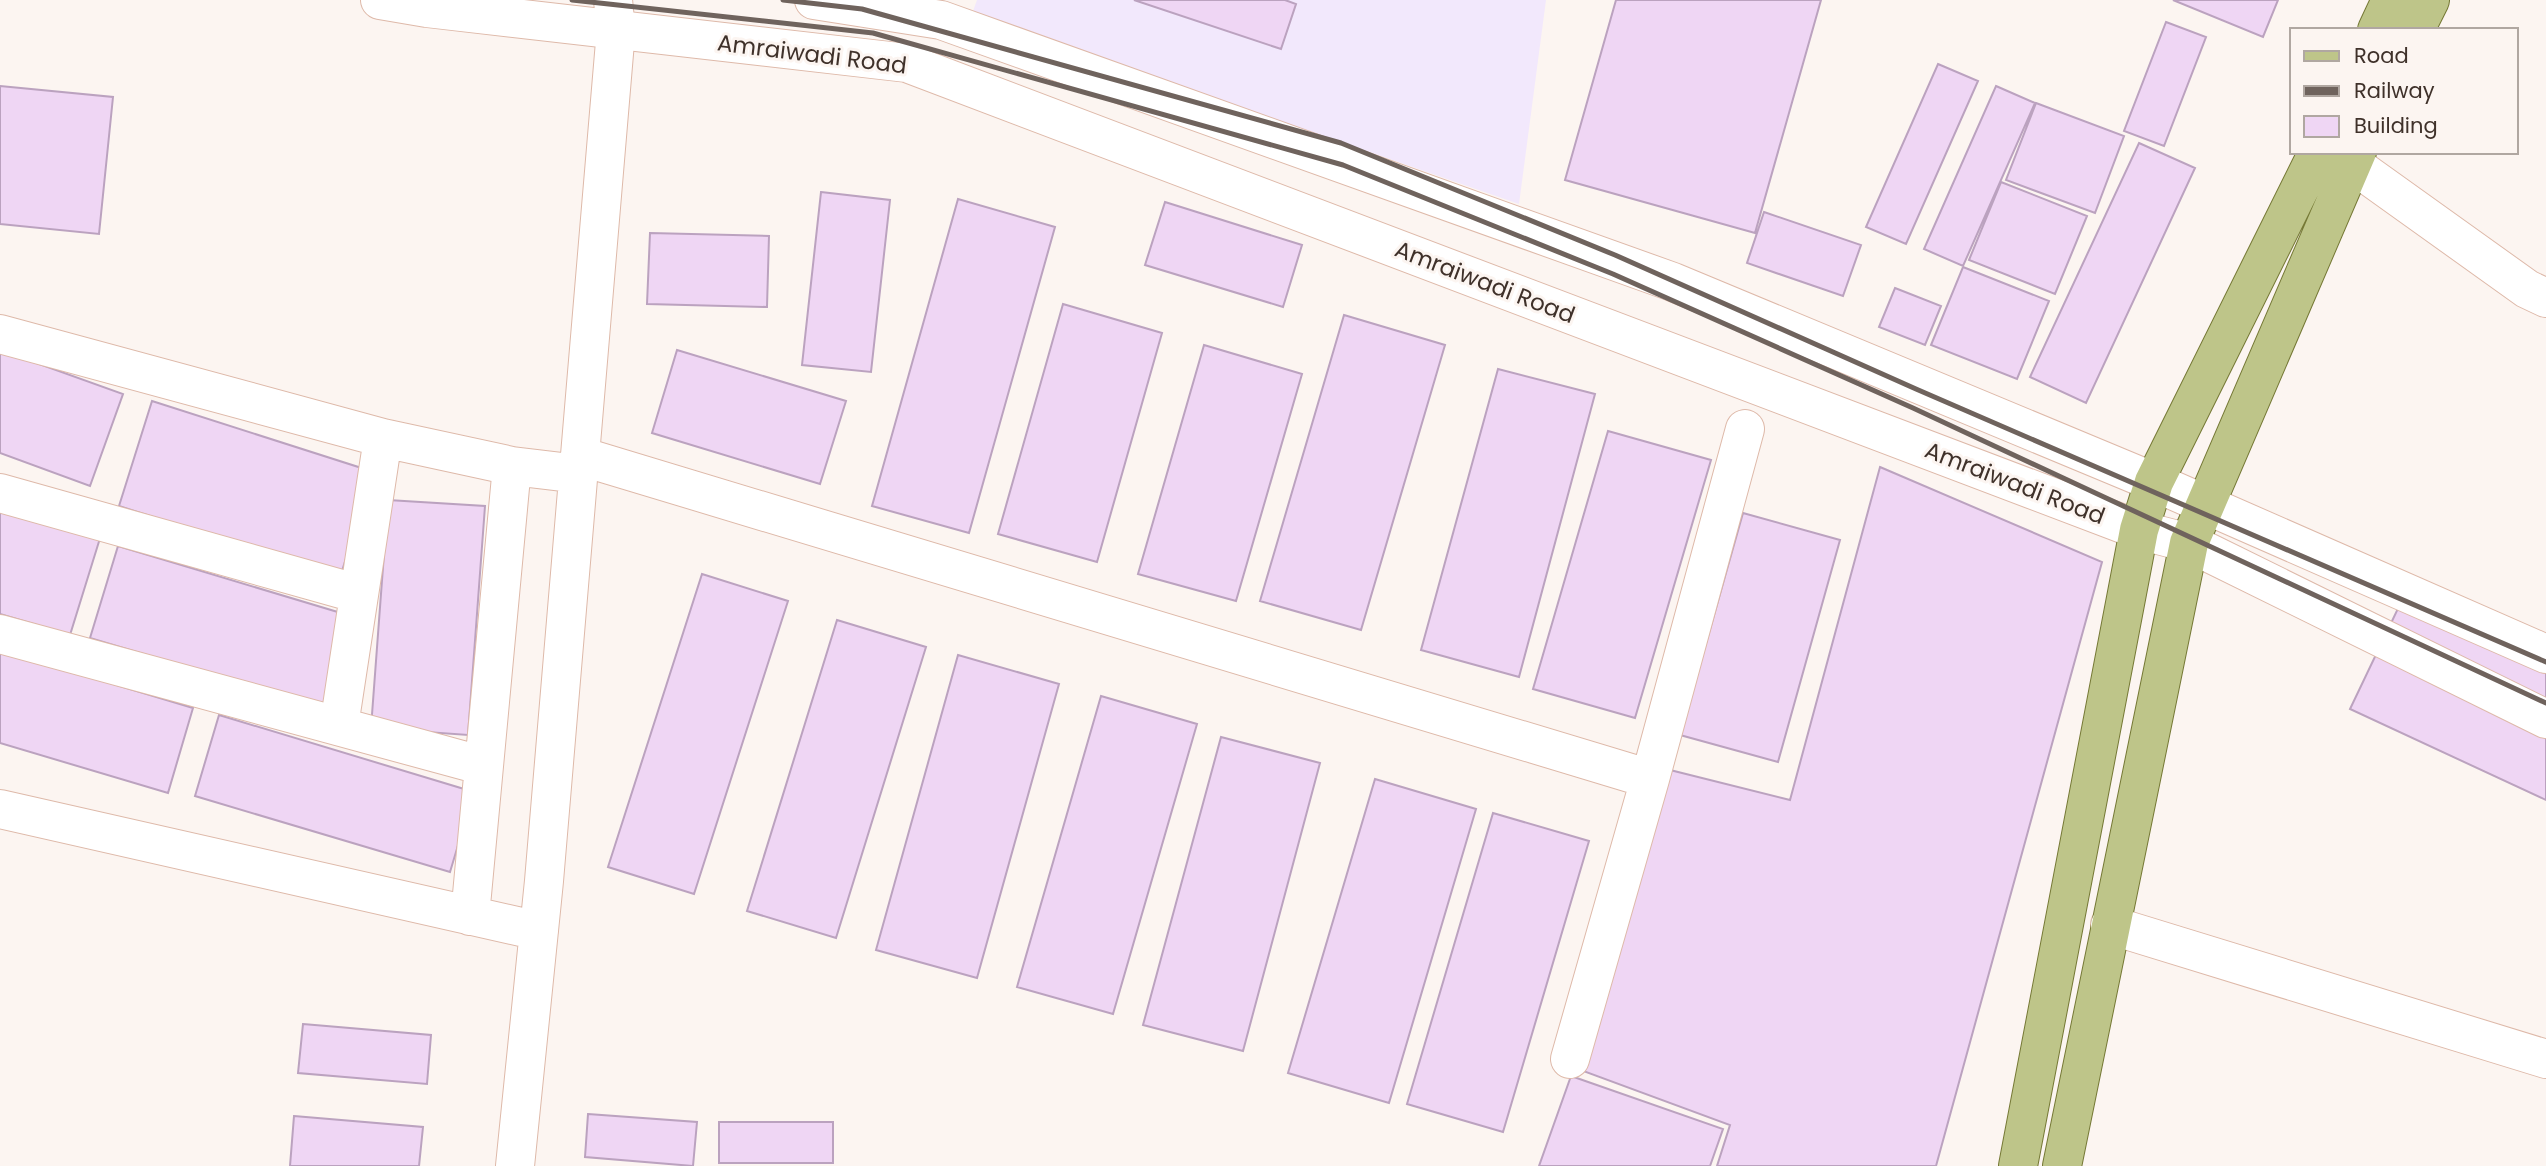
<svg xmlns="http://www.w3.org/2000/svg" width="2546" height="1166" font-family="Poppins,sans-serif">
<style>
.industrial{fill:#f2e8fc}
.building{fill:#efd6f4;stroke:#bba2bf;stroke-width:2}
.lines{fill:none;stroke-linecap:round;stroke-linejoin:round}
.street-casing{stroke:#deb9a9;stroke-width:40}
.secondary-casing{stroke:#deb9a9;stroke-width:40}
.primary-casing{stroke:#757835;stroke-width:40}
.street{stroke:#fff;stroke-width:38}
.secondary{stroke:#fff;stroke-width:38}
.primary{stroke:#bec589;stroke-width:38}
.rail{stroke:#6f635d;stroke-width:5}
.labels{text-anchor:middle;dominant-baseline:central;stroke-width:6;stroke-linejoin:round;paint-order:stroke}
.street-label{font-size:23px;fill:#3f312a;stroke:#fcf5f1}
</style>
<rect width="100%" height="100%" fill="#fcf5f1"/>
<!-- industrial -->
<path class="industrial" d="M977,0h569l-27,204 -547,-190z"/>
<!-- building -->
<path class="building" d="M1134,0h151l11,4 -15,45z
M1616,0h205l-66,233 -190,-53z
M2173,0h105l-15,37z
M2166,22l40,15 -42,109 -40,-15z
M1938,64l40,17 -72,163 -40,-17z
M0,86l113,11 -14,137 -99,-10z
M1996,86l39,17 -72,163 -39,-17z
M2036,103l88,33 -29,77 -89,-33z
M2139,143l56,25 -109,235 -56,-26z
M2001,182l86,34 -32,78 -86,-34z
M821,192l69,8 -19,172 -69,-7z
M958,199l97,28 -86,306 -97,-27z
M1165,202l137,43 -19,62 -138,-42z
M1764,212l97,33 -18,51 -96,-33z
M650,233l119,3 -2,71 -120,-3z
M1963,267l86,34 -32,78 -86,-34z
M1895,288l46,18 -16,39 -46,-18z
M1063,304l99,29 -65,229 -99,-28z
M1344,315l101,30 -84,285 -101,-29z
M1204,345l98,29 -66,227 -98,-27z
M0,350l123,44 -33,92 -90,-33z
M677,350l169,51 -26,83 -168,-51z
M1498,369l97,25 -76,283 -98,-27z
M152,401l222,71 -34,105 -221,-71z
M1608,431l103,29 -76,258 -102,-29z
M1880,467l222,95 -166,604h-219l13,-41 -155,-57 91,-299 124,31z
M388,500l97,6 -17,229 -97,-7z
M0,505l101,30 -31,100 -70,-21z
M1743,513l97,27 -62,222 -98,-27z
M118,546l233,70 -28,92 -233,-70z
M702,574l86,27 -94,293 -86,-27z
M2413,577l133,63v160l-196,-91z
M837,620l89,27 -90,291 -89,-27z
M0,650l193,58 -25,85 -168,-50z
M958,655l101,29 -82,294 -101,-28z
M1101,696l96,28 -84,290 -96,-27z
M219,715l255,77 -24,80 -255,-76z
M1221,737l99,26 -77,288 -100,-26z
M1375,779l101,30 -87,294 -101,-30z
M1493,813l96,28 -86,291 -96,-28z
M303,1024l128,11 -4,49 -129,-11z
M1571,1076l152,53 -13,37h-171z
M588,1114l109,8 -4,44 -108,-9z
M294,1116l129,11 -4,39h-129z
M719,1122h114v41h-114z"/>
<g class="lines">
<defs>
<path id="street" d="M2351,163l176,126 19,9
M0,334l383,104
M580,456l1070,323 95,-350
M0,493l359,101
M0,634l484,132
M339,726l44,-288 129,28
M0,809l539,122
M470,916l42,-450 67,8
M2110,925l436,134
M1570,1059l80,-280
M515,1166l29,-285 72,-851 -3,-30"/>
<path id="secondary" d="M380,0l47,8 480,55 1232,467 50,13 357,176
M814,0l127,20 732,262 481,200 392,172"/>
<path id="primary" d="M2377,30l14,-30
M2415,30l15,-30
M2018,1166l121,-636 15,-48 164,-330
M2062,1166l127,-623 168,-391"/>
</defs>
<!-- street casing -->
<use href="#street" class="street-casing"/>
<!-- secondary casing -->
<use href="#secondary" class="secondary-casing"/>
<!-- primary casing -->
<use href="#primary" class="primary-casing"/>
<!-- street -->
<use href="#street" class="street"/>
<!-- secondary -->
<use href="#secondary" class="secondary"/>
<!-- primary -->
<use href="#primary" class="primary"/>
<!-- rail -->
<path class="rail" d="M572,0l301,33 470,132 270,109 300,134 633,295
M783,0l79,9 479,134 274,112 301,134 630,273"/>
</g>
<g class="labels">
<!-- street labels -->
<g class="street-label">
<text transform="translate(812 54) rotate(7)">Amraiwadi Road</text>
<text transform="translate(1485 282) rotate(21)">Amraiwadi Road</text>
<text transform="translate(2015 483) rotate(21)">Amraiwadi Road</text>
</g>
</g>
<!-- legend -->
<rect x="2290" y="28" width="228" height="126" fill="#fcf5f1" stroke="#b0a7a1" stroke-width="2"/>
<rect x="2304" y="51" width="35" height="10" fill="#bec589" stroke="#b0a7a1" stroke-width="2"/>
<text x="2354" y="63" font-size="21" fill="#3f312a">Road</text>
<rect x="2304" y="86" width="35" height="10" fill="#6f635d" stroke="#b0a7a1" stroke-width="2"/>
<text x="2354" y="98" font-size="21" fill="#3f312a">Railway</text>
<rect x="2304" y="116" width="35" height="21" fill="#efd6f4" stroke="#b0a7a1" stroke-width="2"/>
<text x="2354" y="133" font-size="21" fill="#3f312a">Building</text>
</svg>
